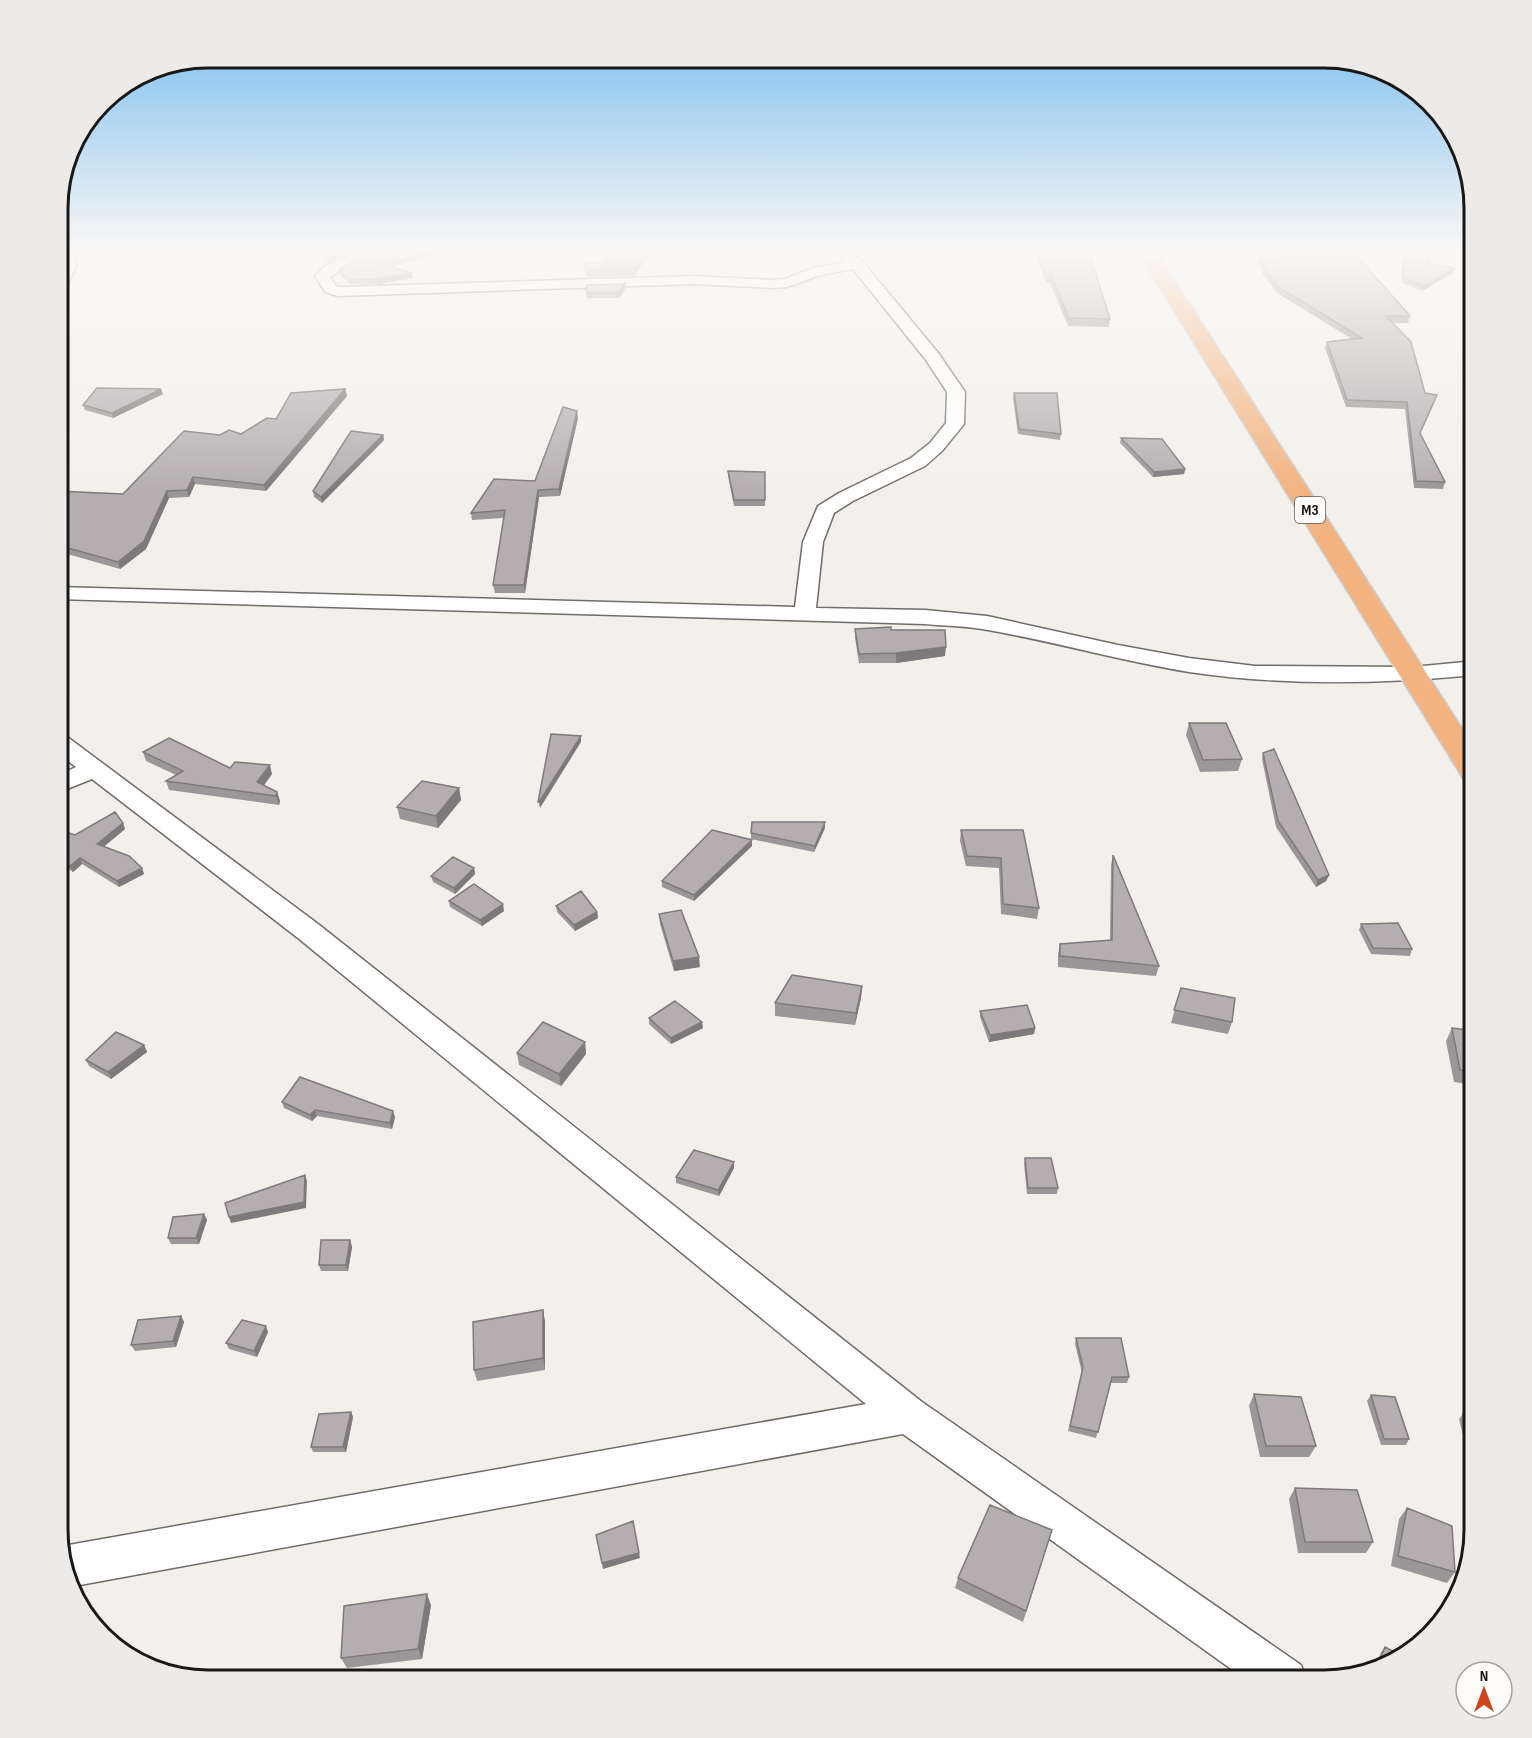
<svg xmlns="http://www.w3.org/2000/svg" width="1532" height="1738" font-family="'Sofia Sans Condensed',sans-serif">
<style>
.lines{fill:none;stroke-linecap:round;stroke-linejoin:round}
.street-casing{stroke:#706c69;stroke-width:3}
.primary-casing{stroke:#ccc;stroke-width:3}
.street{fill:#fff;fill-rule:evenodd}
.primary{fill:#f2b380;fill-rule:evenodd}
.wall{fill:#9b9697}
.shaded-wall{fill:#7e7a7b}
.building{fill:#b4aeb0;stroke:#7e7a7b;stroke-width:1.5}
.labels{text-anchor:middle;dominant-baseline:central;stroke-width:4.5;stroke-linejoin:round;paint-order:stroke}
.shield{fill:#fffdfc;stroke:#5e5d5c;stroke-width:1.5}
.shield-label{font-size:16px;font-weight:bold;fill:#191817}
.rim{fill:none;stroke:#191817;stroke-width:3}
</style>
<rect width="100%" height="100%" fill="#f3f0ec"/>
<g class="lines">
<defs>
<path id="street" d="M57,249h13l7,16 -13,26 -7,4v-19l6,-11z
M340,249h14l6,7v4l-30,17 6,9 4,1 354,-11 80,4 11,-1 28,-11 33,-6 -9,-9 7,-4 18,12 77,93 26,38 -1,32 -22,27 -17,15 -72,35 -19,12 -11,29 -7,66 109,2 62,6 131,29 71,13 66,8 158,1 62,-6v14c-94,9 -192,11 -286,-3 -68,-11 -133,-30 -201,-42 -20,-4 -42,-4 -63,-6l-868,-25v-12l738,20 8,-65 15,-36 21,-13 72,-35 19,-15 16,-20 1,-31 -21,-32 -73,-91 -32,6 -34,12 -13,1 -80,-4 -356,12 -13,-4 -10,-16 10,-10 21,-8z
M57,734l9,2 252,188 604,478 379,263 6,16h-59l-345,-247 -834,153 -4,-8 -5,-31 3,-2 803,-142 -568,-466 -206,-159 -35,14v-17l19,-9 -19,-14z"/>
<path id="primary" d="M1136,249h18l321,500v33l-11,-2 -4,-7z"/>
</defs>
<!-- street casing -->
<use href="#street" class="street-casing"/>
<!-- primary casing -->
<use href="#primary" class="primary-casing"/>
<!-- street -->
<use href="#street" class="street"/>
<!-- primary -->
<use href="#primary" class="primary"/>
</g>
<!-- wall -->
<path class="wall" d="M314,249h25l4,8 -15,6z
M357,249h98l-64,18 22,11 -35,6h-28l-11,-10v-4l21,-13 1,-3z
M600,249h53l-19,27 -48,1 -1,-14 21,-2 -6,-6z
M1037,249l73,70 -1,8 -41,-1 -18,-43h-4l-10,-27z
M1403,249h23l3,14 26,5 -2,5 -31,18 -21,-9z
M1258,255l152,61 -2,7h-15l32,70 12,2 -17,39 25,48 -2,7 -29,-1 -9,-79 -59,-2 -21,-59 2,-6 25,-3 -75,-46 -15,-20 1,-3 -6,-9z
M625,284v5l-6,9h-32l-1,-13z
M345,389l2,7 -81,95 -71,-7 -6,13 -20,1 -23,51 -26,20 -63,-18v-60l66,3 97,-59 21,-1z
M1014,393l47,41 -1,6 -42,-6 -5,-36z
M163,394l-50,24 -28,-8 -2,-5z
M578,418l-18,78 -21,1 -14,96h-30l-2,-8 11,-67 -32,2 -1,-7 64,-32z
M383,435l1,5 -62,63 -8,-6 -1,-6z
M1121,438l64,31 -1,5 -31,3 -33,-34z
M728,471l37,1v34h-31l-6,-30z
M855,629l36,1 54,26 -49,7h-37l-4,-25z
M1189,723l53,36 -4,12 -38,1 -14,-37z
M143,752l87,16 42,6 -8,11 13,7 3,9 -1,4 -110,-15 -3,-9 10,-6 -30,-14z
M1263,753l66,122 -3,6 -10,6 -40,-60 -14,-68z
M459,788l2,12 -23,28 -38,-9 -3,-12z
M825,822v6l-11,24 -63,-13v-6z
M123,823l2,6 -21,17 38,22 2,6 -25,13 -37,-23 -9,8 -16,-11v-32l18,6z
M961,830h62l16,78 -2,11 -36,-5 -2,-46 -33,-2 -6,-25z
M752,846l-58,55 -32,-14v-6z
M1113,855l46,111 -3,10 -98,-9v-13l2,-10 50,-4 1,-75z
M474,868l1,6 -20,20 -22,-12 -2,-6z
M449,901l55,10 -22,15 -32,-19z
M556,906l41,6 1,6 -23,13 -18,-19z
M659,914l41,53 -26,4 -14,-47z
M1361,924l51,25 -2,7 -39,-2 -12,-24z
M862,986l-1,12 -6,27 -80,-9v-13z
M1181,988l51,34 -4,12 -57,-11z
M980,1011l55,17 -1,6 -45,8 -9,-25z
M649,1018l54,10 -32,16 -22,-20z
M1452,1028l23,3v54l-21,-3 -8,-41z
M585,1042l1,12 -25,32 -42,-21 -2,-12z
M144,1045l3,7 -36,27 -22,-13 -3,-6z
M282,1102l113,15 -3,12 -75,-13 -5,5 -28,-13z
M1025,1158l33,30 -1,6h-30l-3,-30z
M734,1162v6l-15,28 -43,-13v-6z
M204,1214l3,6 -8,24h-28l-3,-6z
M350,1240l2,7 -4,24h-27l-2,-6z
M543,1310l2,12v48l-68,11 -3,-11z
M181,1316l3,6 -8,25 -41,4 -4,-6z
M268,1332l-11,25 -28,-8 -3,-6z
M1076,1338l53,39 -2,6h-16l-15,55 -28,-7 14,-58 -7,-29z
M1254,1394l62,52 -7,11h-49l-11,-51z
M1371,1395l38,44 -3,6h-25l-14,-44z
M351,1412l2,5 -7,35h-33l-2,-5z
M1463,1414h12v46h-6l-10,-41z
M1295,1488l78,54 -7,11h-68l-9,-54z
M1407,1508l48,64 -8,11 -56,-17 8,-47z
M1052,1530l-29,92 -68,-34 3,-10z
M431,1605l-9,54 -75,9 -6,-10z
M1385,1647l19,10 -31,16 8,-21z"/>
<!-- shaded-wall -->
<path class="shaded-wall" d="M439,249h16l-71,19 -1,-4z
M647,249h6l-19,27v-8z
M342,252l1,5 -15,6 -1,-5z
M1455,268l-2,5 -31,18 1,-5z
M412,273l1,5 -35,6 -1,-5z
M625,284v5l-6,9 -1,-5z
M161,389l2,5 -50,24 -1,-5z
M345,389l2,7 -81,95 -2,-6z
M577,411l1,7 -18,78 -1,-7z
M383,435l1,5 -62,63 -1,-6z
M1185,469l-1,5 -31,3 1,-5z
M193,477l2,7 -6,13 -2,-7z
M538,490l1,7 -14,96 -1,-8z
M167,491l2,7 -23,51 -26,20 -2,-7z
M946,647l-1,9 -49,7v-10z
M581,736v6l-41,66 -1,-6z
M270,765l2,9 -12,17 -3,-9z
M459,788l2,12 -23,28 -2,-12z
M277,792l3,9 -1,4 -3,-9z
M825,822v6l-11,24 1,-6z
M123,823l2,6 -25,21 -3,-6z
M752,840v6l-58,55v-6z
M80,858l2,6 -9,8 -3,-6z
M142,868l2,6 -25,13 -2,-6z
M474,868l1,6 -20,20 -1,-6z
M1329,875l-3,6 -10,6 2,-7z
M503,904l1,7 -22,15 -2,-6z
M597,912l1,6 -23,13 -1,-6z
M699,957l1,10 -26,4 -1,-10z
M862,986l-1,12 -6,27 1,-12z
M702,1022l1,6 -32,16v-6z
M1035,1028l-1,6 -45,8 1,-7z
M585,1042l1,12 -25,32 -2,-12z
M144,1045l3,7 -36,27 -3,-7z
M315,1110l2,6 -5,5 -2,-6z
M393,1111l2,6 -3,12 -2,-6z
M734,1162v6l-15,28 -1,-6z
M305,1175l2,6 -1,27 -75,15 -2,-6z
M204,1214l3,6 -8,24 -3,-6z
M350,1240l2,7 -4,24 -2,-6z
M543,1310l2,12v48l-2,-12z
M181,1316l3,6 -8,25 -3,-6z
M266,1326l2,6 -11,25 -3,-6z
M351,1412l2,5 -7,35 -3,-5z
M639,1553l1,5 -37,11 -1,-6z
M427,1594l4,11 -9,54 -4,-10z
M136,1650l6,9 -1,7 -7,-6z"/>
<!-- building -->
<path class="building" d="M317,249h22l3,3 -15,6z
M359,249h80l-56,15 29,9 -35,6 -28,1 -10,-10 21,-13 1,-5z
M600,249h47l-13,19 -49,2v-7l25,-2z
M1037,249h51l22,70 -41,-1 -18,-43h-4z
M1404,249h22l3,14 26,5 -32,18 -20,-9z
M1258,255l100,2 52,59h-24l25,26 14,51 12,2 -17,38 25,49 -29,-1 -9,-79 -60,-2 -20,-58 35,-4 -84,-51 -14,-20h3z
M625,284l-7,9h-31l-1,-8z
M97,388l64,1 -49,24 -29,-8z
M345,389l-81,96 -71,-8 -6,13 -20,1 -23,50 -26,21 -61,-17v-54l66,3 61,-63 36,4 9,-5 12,4 26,-16 9,1 15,-26z
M1014,393h43l4,41 -42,-5z
M563,407l14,4 -18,78 -21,1 -14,95h-31l12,-75 -34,3 23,-34 41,2z
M351,431l32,4 -62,62 -8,-6z
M1121,438l41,1 23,30 -31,3z
M728,471l37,1v28h-31z
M891,627v3h54l1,17 -50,6 -37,1 -4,-25z
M1189,723h37l16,36 -39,1z
M551,734l30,2 -42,66h-1z
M169,738l61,30 5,-6 35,3 -13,17 20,10 -1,4 -110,-15 17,-10 -40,-19z
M1274,749l55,126 -11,5 -40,-59 -15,-68z
M422,781l37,7 -23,28 -39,-9z
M115,812l8,11 -26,21 32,12 13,12 -25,13 -37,-23 -10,8 -13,-9v-11l2,-1 -2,-1v-15l18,6z
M752,822h73l-10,24 -64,-13z
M712,830l40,10 -58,55 -32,-14z
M961,830h62l16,78 -36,-4 -2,-46 -34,-2z
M1113,855l46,111 -99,-10v-12l52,-4z
M453,857l21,11 -20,20 -23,-12z
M474,884l29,20 -23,16 -31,-19z
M581,891l16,21 -23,13 -18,-19z
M681,910l18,47 -26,4 -14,-47z
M1398,923l14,26 -39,-1 -12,-24z
M792,975l70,11 -6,27 -81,-10z
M1181,988l54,10 -3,24 -58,-12z
M675,1001l27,21 -31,16 -22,-20z
M1027,1005l8,23 -45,7 -10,-24z
M543,1022l42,20 -26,32 -42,-21z
M1452,1028l23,3v41l-15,-2z
M116,1032l28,13 -36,27 -22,-12z
M300,1077l93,34 -3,12 -75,-13 -5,5 -28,-13z
M694,1150l40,12 -16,28 -42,-13z
M1025,1158h26l7,30h-30z
M305,1175l-1,27 -75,15 -4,-14z
M204,1214l-8,24h-28l5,-21z
M321,1240h29l-4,25h-27z
M543,1310v48l-69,12 -1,-48z
M181,1316l-8,25 -42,4 7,-25z
M242,1320l24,6 -12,25 -28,-8z
M1076,1338h45l8,39h-17l-14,55 -28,-6 13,-59z
M1254,1394l47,3 15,49h-50z
M1371,1395l24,2 14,42h-25z
M351,1412l-8,35h-32l8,-33z
M1463,1414h12v40h-2z
M1295,1488l62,2 16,52h-68z
M990,1505l62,25 -26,81 -68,-33z
M1407,1508l45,18 3,46 -57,-16z
M633,1521l6,32 -37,10 -6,-28z
M427,1594l-9,55 -77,9 3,-52z
M1385,1647l19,10 -29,15z
M136,1650l-2,10 -10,-8z"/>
<!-- sky -->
<linearGradient id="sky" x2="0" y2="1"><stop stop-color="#6fb8ee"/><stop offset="0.51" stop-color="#faf8f6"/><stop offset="1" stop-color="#faf8f6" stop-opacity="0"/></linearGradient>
<rect width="1532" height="492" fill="url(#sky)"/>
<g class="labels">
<!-- shield labels -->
<rect class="shield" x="1295" y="497" width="30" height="26" rx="4.5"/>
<g class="shield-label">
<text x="1310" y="510">M3</text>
</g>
</g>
<!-- crop -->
<path d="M0 0H1532V1738H0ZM208 68H1324A140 140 0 0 1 1464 208V1530A140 140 0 0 1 1324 1670H208A140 140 0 0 1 68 1530V208A140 140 0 0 1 208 68Z" fill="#edebea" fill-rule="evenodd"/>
<path class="rim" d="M208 68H1324A140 140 0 0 1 1464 208V1530A140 140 0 0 1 1324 1670H208A140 140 0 0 1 68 1530V208A140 140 0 0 1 208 68Z"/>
<!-- north arrow -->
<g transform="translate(1484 1690)"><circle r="28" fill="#fffdfc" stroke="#a3a1a0" stroke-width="1.5"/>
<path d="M0-4.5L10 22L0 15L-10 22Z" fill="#ce451d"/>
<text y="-9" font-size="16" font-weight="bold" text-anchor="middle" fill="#191817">N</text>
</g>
</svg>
